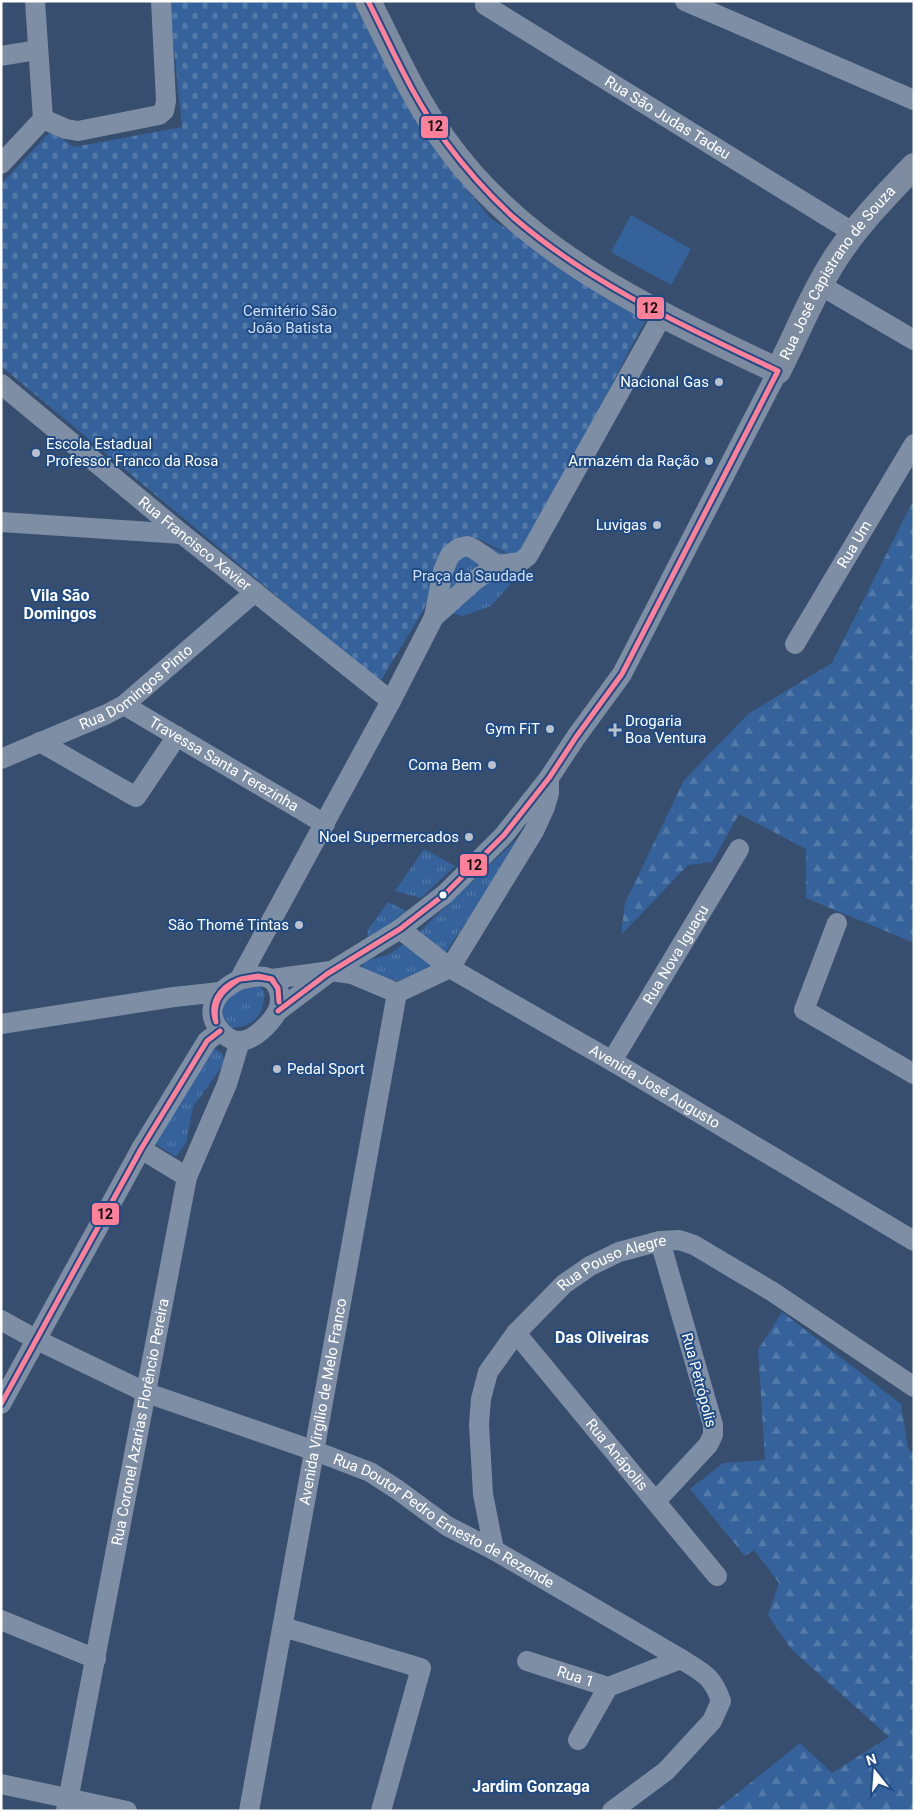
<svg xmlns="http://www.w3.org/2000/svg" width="915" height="1812" font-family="Roboto,sans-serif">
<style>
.grass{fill:url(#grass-tufts)}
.forest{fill:url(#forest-firs)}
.cemetery{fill:url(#cemetery-stones)}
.garden{fill:#35629a}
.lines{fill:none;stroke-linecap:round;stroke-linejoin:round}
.minor{stroke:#7e8ea4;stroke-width:20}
.major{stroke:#7d8ba1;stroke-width:26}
.bus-1-casing{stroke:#214b84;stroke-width:9}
.bus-1{stroke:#ff8098;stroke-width:5}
.poi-dot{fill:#b9c1cc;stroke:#214b84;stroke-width:2}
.bus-dot{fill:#fff;stroke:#214b84;stroke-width:2}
.labels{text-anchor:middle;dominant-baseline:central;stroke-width:4;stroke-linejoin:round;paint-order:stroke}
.street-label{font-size:15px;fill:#fff;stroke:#214b84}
.park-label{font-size:15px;fill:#cee0f7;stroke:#214b84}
.poi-label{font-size:15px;fill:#fff;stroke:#214b84;text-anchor:end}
.neighbourhood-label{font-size:16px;font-weight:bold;fill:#fff;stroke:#214b84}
.line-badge{stroke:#214b84;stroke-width:2}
.pale-badge-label{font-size:14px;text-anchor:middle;font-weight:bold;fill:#111}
</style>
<defs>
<pattern id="grass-tufts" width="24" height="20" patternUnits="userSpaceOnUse" patternTransform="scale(1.25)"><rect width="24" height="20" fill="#35629a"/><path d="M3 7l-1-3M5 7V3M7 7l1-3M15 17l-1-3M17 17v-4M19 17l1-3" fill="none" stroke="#537aa9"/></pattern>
<pattern id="forest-firs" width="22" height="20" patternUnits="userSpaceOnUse" patternTransform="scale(1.25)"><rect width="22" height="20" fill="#35629a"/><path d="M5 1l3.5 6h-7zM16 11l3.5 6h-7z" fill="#537aa9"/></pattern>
<pattern id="cemetery-stones" width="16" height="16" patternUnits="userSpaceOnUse" patternTransform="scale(1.25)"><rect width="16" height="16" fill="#35629a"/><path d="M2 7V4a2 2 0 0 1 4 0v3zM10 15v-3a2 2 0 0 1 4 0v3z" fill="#537aa9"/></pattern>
</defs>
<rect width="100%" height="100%" fill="#374e6e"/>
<!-- grass -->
<path class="grass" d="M476,540l41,20 4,12 -30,34 -28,10 -37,-8 23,-63z
M518,838l-24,43 -51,75 -27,-21z
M424,849l31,17 -34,32 -26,-7z
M388,902l19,9 -12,12 -27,17 -1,-9z
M409,940l29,23 -40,18 -37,-9 3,-11 24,-6z
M259,986l5,5c2,23 -11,37 -34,37l-8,-12c2,-24 16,-27 37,-30z
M209,1045l13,8 3,9 -32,45 -7,36 -10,14 -22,-14z"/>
<!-- forest -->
<path class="forest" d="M914,499v444l-108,-45v-49l-67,-35 -27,48 -24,3 -67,70 4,-32 59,-123 64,-66 84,-51z
M782,1312l119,92 7,44 6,6v357h-199l85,-68 32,30 57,-36 -98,-88 -23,-34 11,-32 -25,-33 -9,6 -55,-67 33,-26 42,-3 -7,-110z"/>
<!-- cemetery -->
<path class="cemetery" d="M169,1h184l81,146 56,71 156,101 -126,241 -43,-22 -29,5 -12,30 -12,36 -44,73 -379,-316v-182l50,-53 23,16 108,-20z"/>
<!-- garden -->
<path class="garden" d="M631,215l60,34 -20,36 -60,-33z"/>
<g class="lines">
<!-- minor -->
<g class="minor">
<path id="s1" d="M487,1l-2,4 369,228"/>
<path d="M685,1l229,99"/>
<path d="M1,56l36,-6"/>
<path d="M43,119l23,10 12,2 81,-16 5,-4 2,-10 -5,-100"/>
<path d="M1,164l42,-45 -8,-118"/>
<path d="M820,285l94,55"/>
<path id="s2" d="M1,384l181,150 209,167"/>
<path d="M1,522l181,12"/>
<path d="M497,565l23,-3 8,-6 134,-240"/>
<path id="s3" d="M795,644l119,-200"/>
<path id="s4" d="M124,705l201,119"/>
<path d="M40,742l96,55 41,-61"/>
<path id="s5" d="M1,759l106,-45 17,-9 131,-113"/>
<path d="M837,923l-33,87 110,64"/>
<path id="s6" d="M400,929l50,39 162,93 302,180"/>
<path d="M272,979l59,-8 21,3 45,19 53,-25 84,-137 11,-24 4,-14v-15"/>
<path d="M239,980c9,-2 17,-5 26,-3 15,3 18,23 12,35 -7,12 -22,27 -35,29 -16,2 -33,-19 -29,-34 4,-14 14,-21 26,-27l152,-279 43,-84 9,-46 7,-16 9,-7 8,-2 7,3 23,16 -23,16 -40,36"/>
<path d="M278,1011l49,-37 73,-45 28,-22 17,-13 59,-59 45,-57 27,-41 46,-63 156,-303"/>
<path d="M1,1024l173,-27 46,-5"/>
<path id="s7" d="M612,1061l127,-212"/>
<path d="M141,1149l46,28"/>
<path id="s8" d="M1,1320l36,20 110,53 168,58 55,21 28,18 49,36 47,24 187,109c22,14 31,16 40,42l-9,20 -46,50 -54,40"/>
<path id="s9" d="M516,1333l201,243"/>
<path d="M1,1404l140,-255 66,-108 13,-10"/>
<path d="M656,1501l52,-56 5,-10v-10l-53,-184"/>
<path id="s10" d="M494,1550l-11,-56 -4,-70 2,-25 7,-27 28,-39 48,-49 26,-18 29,-14 41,-11 19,-1 15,5 79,47 141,95"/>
<path d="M1,1620l95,39"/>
<path d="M283,1627l138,41 -40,143"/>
<path id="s11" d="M527,1661l81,26 73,-28"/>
<path d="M578,1740l30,-53"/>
<path d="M1,1784l126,27"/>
<path id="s12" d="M66,1811l121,-634 40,-93 13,-43"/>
<path id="s13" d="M249,1811l148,-818"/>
</g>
<!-- major -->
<path class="major" id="s14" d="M368,1c24,47 45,96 76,139 81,115 212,173 334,231 19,-37 34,-77 57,-112 22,-34 51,-64 79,-93"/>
<defs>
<path id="bus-1" d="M368,1c24,47 45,98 77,140 20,27 43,53 68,76 77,67 173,110 265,154
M241,979l17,-3 14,3 6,10 1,13
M241,979l18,-2 12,2 7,9 1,14
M278,1011l49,-37 73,-45 45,-35 59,-59 45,-57 27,-41 46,-63 156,-303
M216,1022c-7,-19 4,-35 22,-42
M216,1022c-4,-21 6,-31 22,-42
M1,1404l140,-255 66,-108 13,-10"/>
</defs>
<!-- bus-1 casing -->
<use href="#bus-1" class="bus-1-casing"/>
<!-- bus-1 -->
<use href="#bus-1" class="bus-1"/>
</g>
<!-- markers -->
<g class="poi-dot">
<circle cx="719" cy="382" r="5"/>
<circle cx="36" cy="453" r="5"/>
<circle cx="709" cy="461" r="5"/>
<circle cx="657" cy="525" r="5"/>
<circle cx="550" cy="729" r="5"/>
<path d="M612.5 722.5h5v5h5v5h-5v5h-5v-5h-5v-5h5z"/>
<circle cx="492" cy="765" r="5"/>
<circle cx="469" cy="837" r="5"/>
<circle cx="299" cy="925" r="5"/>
<circle cx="277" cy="1069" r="5"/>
</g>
<circle class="bus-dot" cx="443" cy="895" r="4.5"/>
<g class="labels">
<!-- street labels -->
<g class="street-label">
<text stroke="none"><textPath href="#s1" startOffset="219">Rua São Judas Tadeu</textPath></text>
<text stroke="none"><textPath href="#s14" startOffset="685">Rua José Capistrano de Souza</textPath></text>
<text stroke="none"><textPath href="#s2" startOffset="251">Rua Francisco Xavier</textPath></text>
<text stroke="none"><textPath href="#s3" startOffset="116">Rua Um</textPath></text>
<text stroke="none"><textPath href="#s5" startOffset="154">Rua Domingos Pinto</textPath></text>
<text stroke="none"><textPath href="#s4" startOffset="116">Travessa Santa Terezinha</textPath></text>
<text stroke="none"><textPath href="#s7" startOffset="124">Rua Nova Iguaçu</textPath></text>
<text stroke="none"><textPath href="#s6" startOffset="300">Avenida José Augusto</textPath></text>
<text stroke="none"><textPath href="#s10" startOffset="350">Rua Pouso Alegre</textPath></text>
<text transform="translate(699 1380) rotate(75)">Rua Petrópolis</text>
<text stroke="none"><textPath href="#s13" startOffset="416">Avenida Virgílio de Melo Franco</textPath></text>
<text stroke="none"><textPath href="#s12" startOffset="396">Rua Coronel Azarias Florêncio Pereira</textPath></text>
<text stroke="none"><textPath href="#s9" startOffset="158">Rua Anápolis</textPath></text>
<text stroke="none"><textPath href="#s8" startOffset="488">Rua Doutor Pedro Ernesto de Rezende</textPath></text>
<text stroke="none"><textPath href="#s11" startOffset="51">Rua 1</textPath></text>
</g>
<!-- park labels -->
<g class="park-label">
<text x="290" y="311">Cemitério São<tspan x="290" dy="17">João Batista</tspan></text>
<text x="473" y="576">Praça da Saudade</text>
</g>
<!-- poi labels -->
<g class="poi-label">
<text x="709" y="382">Nacional Gas</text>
<text x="46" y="444" text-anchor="start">Escola Estadual<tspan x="46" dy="17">Professor Franco da Rosa</tspan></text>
<text x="699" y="461">Armazém da Ração</text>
<text x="647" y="525">Luvigas</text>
<text x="625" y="721" text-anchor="start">Drogaria<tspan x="625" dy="17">Boa Ventura</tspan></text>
<text x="540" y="729">Gym FiT</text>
<text x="482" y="765">Coma Bem</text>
<text x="459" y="837">Noel Supermercados</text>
<text x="289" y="925">São Thomé Tintas</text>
<text x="287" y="1069" text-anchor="start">Pedal Sport</text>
</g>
<!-- neighbourhood labels -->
<g class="neighbourhood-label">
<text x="60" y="595">Vila São<tspan x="60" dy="18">Domingos</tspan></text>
<text x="602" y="1337">Das Oliveiras</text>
<text x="531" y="1786">Jardim Gonzaga</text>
</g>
</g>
<g class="line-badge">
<rect x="420" y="115" width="29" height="24" rx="5" fill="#ff8098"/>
<rect x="636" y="296" width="29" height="24" rx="5" fill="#ff8098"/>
<rect x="459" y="853" width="29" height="24" rx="5" fill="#ff8098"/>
<rect x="91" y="1202" width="29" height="24" rx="5" fill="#ff8098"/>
</g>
<g class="pale-badge-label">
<text x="435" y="131">12</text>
<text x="650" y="313">12</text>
<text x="474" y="870">12</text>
<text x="105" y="1219">12</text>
</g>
<!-- border -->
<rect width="915" height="1812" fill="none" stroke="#ffffff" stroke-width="5"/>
<!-- north arrow -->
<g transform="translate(875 1772) rotate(343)" stroke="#214b84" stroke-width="4" paint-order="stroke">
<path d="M0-4L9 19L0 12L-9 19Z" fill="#ffffff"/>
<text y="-8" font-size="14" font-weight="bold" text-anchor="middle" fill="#ffffff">N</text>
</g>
</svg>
